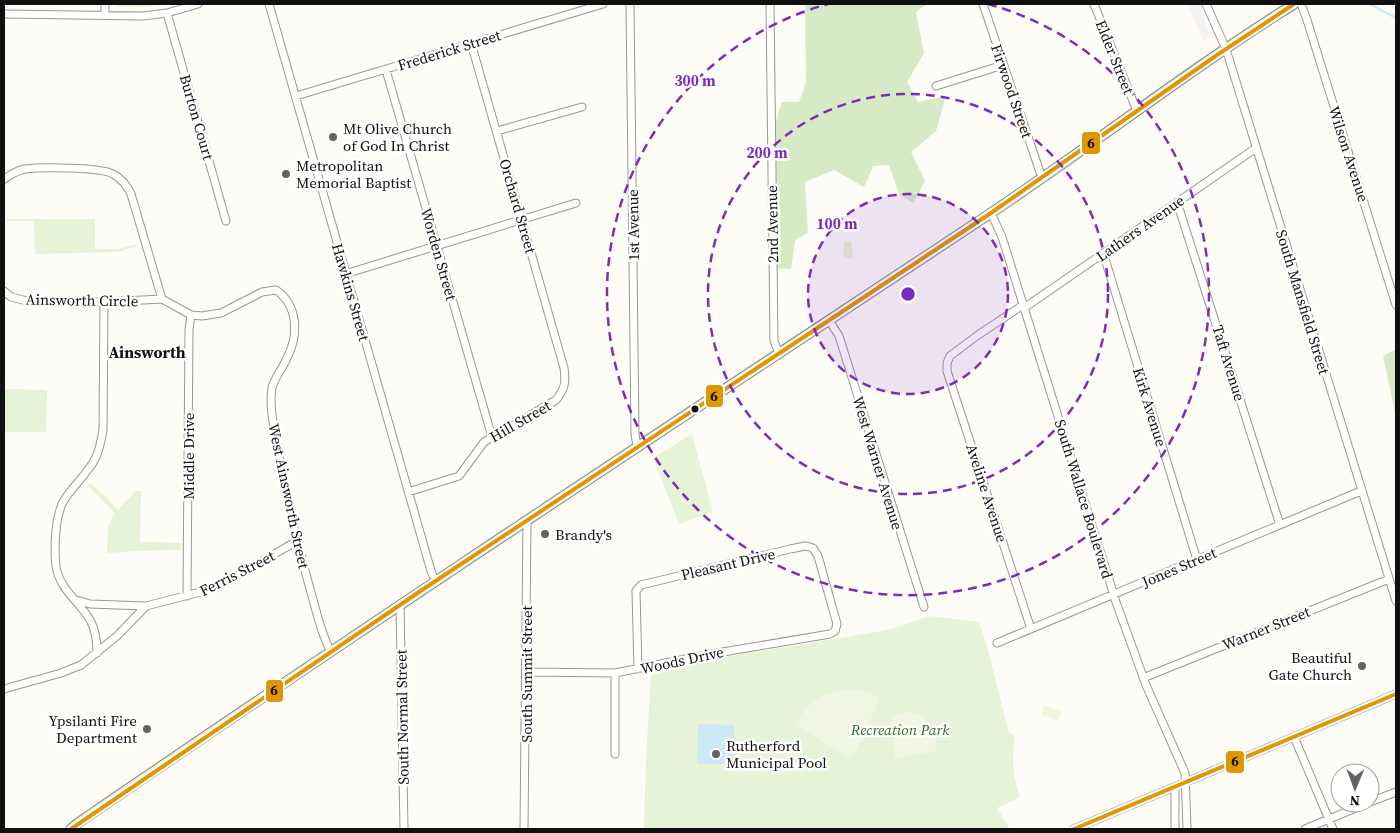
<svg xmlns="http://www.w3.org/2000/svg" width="1400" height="833" font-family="'Source Serif 4',serif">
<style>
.industrial{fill:#f5f0f3}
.green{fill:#e7f3d7}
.forest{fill:#d8eac5}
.pitch{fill:#f0f6e1}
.water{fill:#cde8f7}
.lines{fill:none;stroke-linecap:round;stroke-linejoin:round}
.stream{stroke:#cde8f7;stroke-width:2}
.minor-casing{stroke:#979795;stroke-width:9}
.major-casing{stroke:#858482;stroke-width:11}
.minor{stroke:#fffffe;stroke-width:7}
.major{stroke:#ede9dc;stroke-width:9}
.bus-1-casing{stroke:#fff;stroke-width:8}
.bus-1{stroke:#e09702;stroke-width:4}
.ring{fill:none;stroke:#7b2cbf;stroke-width:2.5;stroke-dasharray:9 6}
.poi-dot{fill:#646362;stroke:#fff;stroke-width:2}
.bus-dot{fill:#111;stroke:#fff;stroke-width:2}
.labels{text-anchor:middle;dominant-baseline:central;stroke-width:5;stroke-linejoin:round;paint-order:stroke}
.street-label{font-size:15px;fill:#111;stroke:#fff}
.poi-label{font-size:15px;fill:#111;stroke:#fff;text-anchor:start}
.park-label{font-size:15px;font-style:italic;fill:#2f6b1f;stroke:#fff}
.neighbourhood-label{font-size:16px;font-weight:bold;fill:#111;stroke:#fff}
.centre{fill:#7b2cbf;stroke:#fff;stroke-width:2.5}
.ring-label{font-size:15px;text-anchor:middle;font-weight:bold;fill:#7b2cbf;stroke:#fff;stroke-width:5;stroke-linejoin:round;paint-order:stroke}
.line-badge{stroke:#fff;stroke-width:2}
.pale-badge-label{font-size:14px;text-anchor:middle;font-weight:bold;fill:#111}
</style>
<rect width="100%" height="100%" fill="#fdfcf7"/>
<!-- industrial -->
<path class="industrial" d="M1188,4h10l12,32 -7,5z"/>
<!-- green -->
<path class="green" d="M116,4h52l-22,3 -30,-1z
M7,219h88v30h24l18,-5v2l-19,6 -83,2 -1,-33h-27z
M847,241l4,1 2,9 -1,7 -7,1 -2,-9 1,-8z
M4,389l43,1 -1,42h-42z
M692,434l21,78 -34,12 -26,-66z
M90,483l15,13 13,14 18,-19h5l-1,51 41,1v7l-43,1 -31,2 1,-27 7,-13 -27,-27z
M929,616l50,6 7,21 23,90 6,3c-4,22 -2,41 5,61l-23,11 13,21h-366l2,-70 5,-86 56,-13 181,-30z"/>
<!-- forest -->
<path class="forest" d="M805,4h122l-11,8 8,41 -17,29 11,20 28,-6 -10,35 -25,21 14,29 -12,22 -14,-9 -10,-29 -16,1 -9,21 -30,-17 -29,12 3,51 -13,7 -4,29 -14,-1 -2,-144 7,-22h17l7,-20z
M1396,349v68l-13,-61z"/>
<!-- pitch -->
<path class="pitch" d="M851,689l20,4 9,5 -26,57 -6,2 -53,-33c12,-21 31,-34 56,-35z
M1044,705l18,6 -4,10 -17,-6z
M909,712c22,3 30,20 26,40l-40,6 -4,-40 8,-4z"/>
<!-- water -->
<path class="water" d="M698,724l36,1v39h-37z"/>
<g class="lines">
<!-- stream -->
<path class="stream" d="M1370,4l26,14"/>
<defs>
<path id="minor" d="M105,4v11
M269,4l162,567 4,9
M630,4l5,430 2,12
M770,4l4,337 5,12
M983,4l59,174
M1094,4l43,107
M1206,4l20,45 170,552
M1301,4l6,16 89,285
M167,13l59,208
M4,14l139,2 24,-3 31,-9
M386,70l106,367
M936,86l67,-21
M296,96l307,-92
M497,131l85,-24
M4,179c7,-5 12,-8 21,-10 15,-2 76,-2 88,5 9,5 14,11 18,20l31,105
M1177,202l103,323
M991,213l11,24 114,365 30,83 39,88 2,56
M1102,255l4,7 91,298
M345,274l231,-71
M4,291l7,6 16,4 77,1 58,-3 29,16 11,1 19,-3 41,-21 14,-2c22,15 23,45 11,68 -4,10 -13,20 -15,30 -3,19 2,39 5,57 8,49 20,96 33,144 6,20 10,42 20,61
M1023,305l-45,30 -28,21 -3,7v8l84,258
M1024,308l232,-160
M829,320l10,16 85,271
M408,492l51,-16 25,-34 72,-42c9,-11 10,-18 8,-32l-93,-325
M187,596l2,-267 2,-14
M76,600l14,4 56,2
M400,604l4,225
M997,643l364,-152
M97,653c0,-11 -1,-23 -7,-33 -11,-19 -31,-31 -34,-54 -2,-18 -1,-48 7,-64 9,-16 24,-27 32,-43 5,-9 6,-19 8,-29l1,-128
M526,672l89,1 96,-19 119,-20 5,-3 2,-7 -19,-68 -5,-8 -7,-2 -16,3 -149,36 -5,6 2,78
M1143,678l246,-99
M4,689l57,-16 20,-8 36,-29 29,-30 62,-16 28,-14 61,-35
M1294,737l39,92
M615,754v-81
M1175,788v41
M1370,802l26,-10
M524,829l3,-309
M1074,829l322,-135
M1305,829l63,-26"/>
<path id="major" d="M71,829l7,-6c302,-207 608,-408 913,-610 102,-68 199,-144 303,-209"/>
</defs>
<!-- minor casing -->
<use href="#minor" class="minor-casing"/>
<!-- major casing -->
<use href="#major" class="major-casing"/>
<!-- minor -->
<use href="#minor" class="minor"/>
<!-- major -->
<use href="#major" class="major"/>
<defs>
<path id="bus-1" d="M71,829l348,-237 572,-379 226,-158 77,-51
M1074,829l322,-135"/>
</defs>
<!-- bus-1 casing -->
<use href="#bus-1" class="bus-1-casing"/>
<!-- bus-1 -->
<use href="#bus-1" class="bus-1"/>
</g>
<!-- distance rings -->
<circle cx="908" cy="294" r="100" fill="#7b2cbf" fill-opacity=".12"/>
<g class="ring">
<circle cx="908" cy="294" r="100"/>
<circle cx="908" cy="294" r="200"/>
<path d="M988 4A301 301 0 1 1 828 4"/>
</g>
<!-- markers -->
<g class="poi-dot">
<circle cx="333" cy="137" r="5"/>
<circle cx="286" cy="174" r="5"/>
<circle cx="545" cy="534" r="5"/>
<circle cx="1362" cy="666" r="5"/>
<circle cx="147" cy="729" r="5"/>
<circle cx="716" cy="754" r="5"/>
</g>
<circle class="bus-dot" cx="695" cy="409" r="4.5"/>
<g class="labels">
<!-- street labels -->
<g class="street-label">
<text transform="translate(449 50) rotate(-17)">Frederick Street</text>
<text transform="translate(1115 57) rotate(68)">Elder Street</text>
<text transform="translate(1012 91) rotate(71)">Firwood Street</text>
<text transform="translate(197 117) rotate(74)">Burton Court</text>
<text transform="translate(1349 154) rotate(72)">Wilson Avenue</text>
<text transform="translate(518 206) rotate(74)">Orchard Street</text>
<text transform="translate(772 224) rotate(-91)">2nd Avenue</text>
<text transform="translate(633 225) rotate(-91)">1st Avenue</text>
<text transform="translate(1140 228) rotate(-35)">Lathers Avenue</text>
<text transform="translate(439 254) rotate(74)">Worden Street</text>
<text transform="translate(351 292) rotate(74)">Hawkins Street</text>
<text transform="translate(82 300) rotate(1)">Ainsworth Circle</text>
<text transform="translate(1303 302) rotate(73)">South Mansfield Street</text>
<text transform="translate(1229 363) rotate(73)">Taft Avenue</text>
<text transform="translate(1150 407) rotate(73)">Kirk Avenue</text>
<text transform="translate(520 421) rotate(-30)">Hill Street</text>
<text transform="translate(188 456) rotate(-90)">Middle Drive</text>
<text transform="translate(878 463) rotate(73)">West Warner Avenue</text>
<text transform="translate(987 493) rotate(72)">Aveline Avenue</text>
<text transform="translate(289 496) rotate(78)">West Ainsworth Street</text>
<text transform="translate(1084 499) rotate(73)">South Wallace Boulevard</text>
<text transform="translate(728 564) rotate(-13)">Pleasant Drive</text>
<text transform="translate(1179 567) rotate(-23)">Jones Street</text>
<text transform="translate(237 573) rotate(-27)">Ferris Street</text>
<text transform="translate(1266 628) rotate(-22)">Warner Street</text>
<text transform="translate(682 660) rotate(-12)">Woods Drive</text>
<text transform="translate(526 674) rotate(-90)">South Summit Street</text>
<text transform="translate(402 717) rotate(-91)">South Normal Street</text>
</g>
<!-- poi labels -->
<g class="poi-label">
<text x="343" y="128">Mt Olive Church<tspan x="343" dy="17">of God In Christ</tspan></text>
<text x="296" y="165">Metropolitan<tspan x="296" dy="17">Memorial Baptist</tspan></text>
<text x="555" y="534">Brandy's</text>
<text x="1352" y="657" text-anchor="end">Beautiful<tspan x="1352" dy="17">Gate Church</tspan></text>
<text x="137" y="720" text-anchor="end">Ypsilanti Fire<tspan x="137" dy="17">Department</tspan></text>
<text x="726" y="745">Rutherford<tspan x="726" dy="17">Municipal Pool</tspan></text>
</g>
<!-- park labels -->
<g class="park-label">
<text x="900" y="729">Recreation Park</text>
</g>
<!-- neighbourhood labels -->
<g class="neighbourhood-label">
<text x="147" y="352">Ainsworth</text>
</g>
</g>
<circle cx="908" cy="294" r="8" class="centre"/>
<g class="ring-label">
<text x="695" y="86">300 m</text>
<text x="767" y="158">200 m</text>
<text x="837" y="229">100 m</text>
</g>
<g class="line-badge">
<rect x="1081" y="131" width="20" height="24" rx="5" fill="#e09702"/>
<rect x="705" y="384" width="19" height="24" rx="5" fill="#e09702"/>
<rect x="265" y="679" width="19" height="24" rx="5" fill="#e09702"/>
<rect x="1225" y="750" width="20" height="24" rx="5" fill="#e09702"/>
</g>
<g class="pale-badge-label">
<text x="1091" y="148">6</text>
<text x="714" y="401">6</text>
<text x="274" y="695">6</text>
<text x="1235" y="766">6</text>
</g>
<!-- border -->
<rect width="1400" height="833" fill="none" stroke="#111111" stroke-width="10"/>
<!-- north arrow -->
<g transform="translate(1355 788) rotate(181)"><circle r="24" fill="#ffffff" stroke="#a0a0a0"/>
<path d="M0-4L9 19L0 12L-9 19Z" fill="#646362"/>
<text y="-8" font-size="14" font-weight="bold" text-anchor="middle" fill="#111111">N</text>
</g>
</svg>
